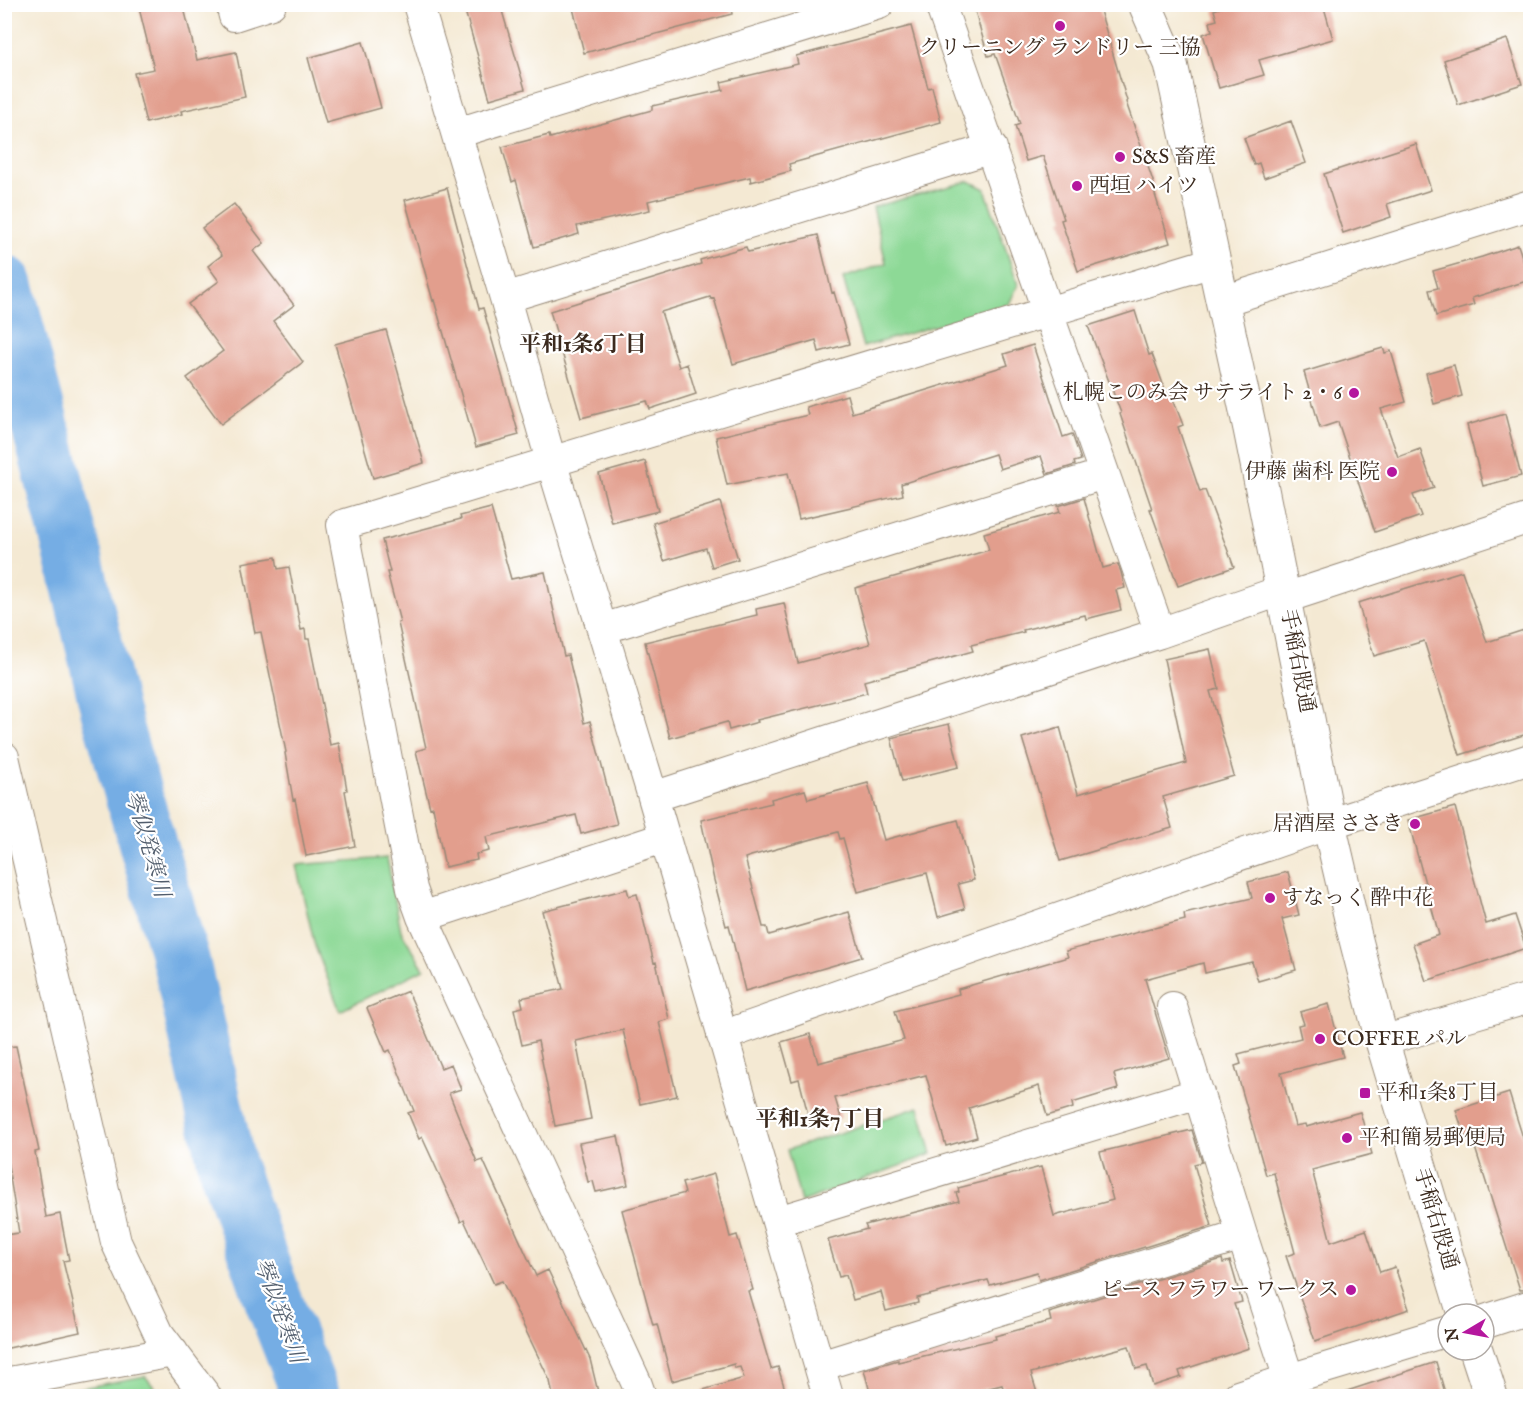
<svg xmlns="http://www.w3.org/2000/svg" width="1535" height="1401" font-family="'IM FELL English','Noto Serif JP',serif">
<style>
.green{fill:#8dd996;stroke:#64825a;stroke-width:1.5}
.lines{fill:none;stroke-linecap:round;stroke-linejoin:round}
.river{stroke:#75ade4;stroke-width:58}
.building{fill:#e29e8d}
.minor-casing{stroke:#988a78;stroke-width:32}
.tertiary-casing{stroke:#988a78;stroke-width:35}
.minor{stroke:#fff;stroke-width:30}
.tertiary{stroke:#fff;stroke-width:33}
.poi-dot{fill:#b5179e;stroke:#fff;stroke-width:2}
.labels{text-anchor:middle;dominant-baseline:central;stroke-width:4.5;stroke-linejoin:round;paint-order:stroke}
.poi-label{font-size:21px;fill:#3b2a1e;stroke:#fff;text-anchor:start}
.street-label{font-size:21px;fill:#3b2a1e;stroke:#fff}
.neighbourhood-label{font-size:22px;font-weight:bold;fill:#3b2a1e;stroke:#fff}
.water-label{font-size:22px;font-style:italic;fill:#525e6d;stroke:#fff}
</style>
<rect width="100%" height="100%" fill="#fff"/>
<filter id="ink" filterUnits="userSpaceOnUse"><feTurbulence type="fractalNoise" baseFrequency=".0167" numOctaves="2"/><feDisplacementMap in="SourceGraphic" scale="12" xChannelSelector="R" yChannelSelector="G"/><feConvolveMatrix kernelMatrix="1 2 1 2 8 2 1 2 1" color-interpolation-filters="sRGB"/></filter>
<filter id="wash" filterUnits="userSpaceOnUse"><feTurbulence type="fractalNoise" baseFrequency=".008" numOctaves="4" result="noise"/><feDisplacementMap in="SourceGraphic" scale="24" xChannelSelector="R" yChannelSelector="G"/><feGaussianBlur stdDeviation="1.35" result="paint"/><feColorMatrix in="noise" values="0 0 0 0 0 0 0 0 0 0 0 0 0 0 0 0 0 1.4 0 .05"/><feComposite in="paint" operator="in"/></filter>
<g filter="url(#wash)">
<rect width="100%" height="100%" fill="#f4e9d3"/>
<!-- green -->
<path class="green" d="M969,181l16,8 33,96 -9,19 -146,43 -20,-69 43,-15 -13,-56z
M387,858l14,73 23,38 -84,42 -25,-65 -19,-81z
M919,1107l13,47 -131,48 -14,-52z
M145,1376l16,20h-122z"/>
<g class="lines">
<!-- river -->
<path class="river" d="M4,284l67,262 39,167 71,248 47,209 45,129 38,97"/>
</g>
<g id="blocks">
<!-- building -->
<path class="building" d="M138,4h45l14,56 39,-8 9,45 -64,14 1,3 -36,9 -12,-50 20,-4z
M463,4h37l25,85 -35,10z
M572,4h159l1,10 -148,39z
M973,4h125l29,97 -1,1 28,82 -2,1 18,58 -92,28 -17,-51 3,-1 -21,-63 -17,5 -11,-35 5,-2 -25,-70 -7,2z
M1230,4h93l10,35 -74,21 5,15 -45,13 -16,-54 9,-3 -2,-9 7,-2 -3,-10z
M911,26l17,62 4,-1 9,35 -152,42 2,7 -40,11 -1,-5 -102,24 2,9 -73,16 2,8 -45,13 -18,-67 -4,2 -10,-35 47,-12 1,3 102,-28v-4l71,-16 -2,-8 77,-18 -2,-8z
M1507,39l15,45 -64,21 -14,-45z
M363,42l18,66 -55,15 -18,-65z
M1291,121l15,42 -42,15 -5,-15 -5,2 -10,-27z
M1416,144l15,46 -44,14 4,13 -48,16 -19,-59z
M447,188l32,121 4,-1 36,127 -43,12 -42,-147 -1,1 -28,-101z
M234,204l30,39 -11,8 41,54 -21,16 30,41 -82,62 -34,-46 36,-27 -35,-47 31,-23 -11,-15 14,-11 -20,-27z
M818,235l14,58 2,-1 15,52 -30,8 -3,-12 -83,24 -19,-66 -3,1 -1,-2 -49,15 18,55 8,-3 9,30 -46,15 -3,-8 -66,17 -31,-107 151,-47 -1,-4 46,-13 2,5z
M1518,245l12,35 -58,18 2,7 -38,11 -7,-26 9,-2 -5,-17 49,-14z
M1135,311l14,44 3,-1 15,41 4,-1 12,31 -5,2 22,65 5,-2 29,77 -56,19 -28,-77h2l-32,-95 1,-1 -33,-87z
M386,330l38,133 -51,15 -38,-134z
M1033,345l30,92 9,-3 9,26 -7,2 1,3 -28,9 -6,-18 -41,13 -5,-15 -94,30 2,11 -104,24 -11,-46 -61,12 -11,-48 92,-22 -2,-8 41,-12 5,18 156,-48 -4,-11z
M1383,348l2,5 6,-2 15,51 -25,7 17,48 22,-8 14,39 -21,7 8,21 -46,16 -37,-110 -18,6 -16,-56z
M1454,365l8,31 -28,8 -8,-31z
M1505,414l16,62 -38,10 -16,-61z
M645,461l13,50 -46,12 -13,-49z
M1084,498l19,70 15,-4 3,8 4,16 -9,2 5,20 -35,9 -1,-4 -62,15 1,2 -53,13 2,6 -109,30 3,12 -110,27 1,2 -29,8 -2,-8 -57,16 -25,-96 112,-27 -1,-6 28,-6 14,60 72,-19 -15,-56 134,-38 -5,-17 76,-21 -2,-6z
M720,502l18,57 -26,8 -6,-19 -42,13 -11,-38z
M491,508l20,71 34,-7 19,84 4,-1 16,68 6,-2 27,103 -36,10 -5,-19 -90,22 3,14 -13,3 1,6 -32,7 -12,-60 -3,1 -14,-57 10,-3 -28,-125 2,-1 -13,-50h3l-8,-32 79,-21 -1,-3z
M276,557l2,12 11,-2 12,63 4,-1 1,10h3l21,106 9,-2 8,47 -2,1 10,55 -49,10 -11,-57 -2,1 -8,-47 1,-1 -25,-120 -6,1 -13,-70z
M1462,571l25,71 43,-14v105l-70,22 -36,-114 -50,15 -16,-53z
M1210,649l9,40 -9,2 24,85 -71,21 9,31 -112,33 -38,-123 38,-11 18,67 108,-31 -22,-104z
M949,724l10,43 -57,14 -11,-43z
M868,783l16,57 74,-20 16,60 -16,4 7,25 -27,8 -11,-44 -69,19 -15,-54 -3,1 -2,-7 -87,24 -6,2 18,69h4l2,8 80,-23 13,45 -117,34 -16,-66 -3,1 -12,-46 -13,-60 71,-17 -1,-4 34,-9 3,9z
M1455,807l31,117 29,-9 11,33 -100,33 -13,-37 26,-9 -31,-115z
M1288,872l11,43 -17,4 14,51 -38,11 -6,-19 -47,11 -2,-10 -58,16 24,79 -55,16 4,15 -46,14 1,5 -26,8 -8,-30 -70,22 8,29 -31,9 -20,-71 -91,23 6,20 -30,8 -12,-47 -7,2 -11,-39 29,-8 8,29 86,-23 -9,-29 64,-17 -1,-5 110,-32 -2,-6 119,-31 -1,-6 68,-16 -4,-16z
M627,889l2,7 8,-2 17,69 2,-1 13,57 -10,3 18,74 -37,8 -17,-74 -47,11 15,78 -36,7 -17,-85 -16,4 -8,-36 9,-2 -2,-9 42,-9 -21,-78z
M408,991l33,77 10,-4 10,25 -12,4 28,69 6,-2 53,116 12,-6 42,89 9,37h-46l-3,-15 -48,-100 -8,3 -30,-64 -3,2 -39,-85 -3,2 -11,-26 6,-2 -24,-61 -4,2 -19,-44z
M1329,1004l14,53 -62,16 14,53 10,-2 1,3 54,-15 12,42 -60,16 19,72 35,-12 14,42 15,-5 14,42 -94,32 -29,-85 9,-3 -21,-80 -8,2 -31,-109 6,-2 -3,-10 63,-16 -3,-13 6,-1 -4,-12z
M16,1046l23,105 -4,1 11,65 14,-3 9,46 -6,1 17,71 -76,17v-114l15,-2 -15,-93v-93z
M1509,1093l21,67v129l-10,1 -48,-152 -6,2 -10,-30z
M1192,1130l10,32 -8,2 18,62 -173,54 -2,-8 -47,13 -2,-5 -71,18 1,5 -32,8 -5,-19 -28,8 -7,-25 -7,2 -11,-37 39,-11 -2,-4 94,-24 -3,-8 3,-1 -1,-4 83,-21 13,49 59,-16 -13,-48z
M618,1136l10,49 -32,7 -3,-11 -5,1 -9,-39z
M714,1174l16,63 7,-2 16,55 -5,1 23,78 7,-2 9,29h-83l-1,-6 41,-12 -4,-11 -5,1 -1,-4 -62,17 -15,-57 -4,1 -31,-115 63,-17 -3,-10z
M1222,1259l1,4 7,-2 12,41 -8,2 15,44 -70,23 2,6 -28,9 -6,-20 -11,3 -7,-23 -98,27 7,23h-32l-4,-11 -45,11h-86l-7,-26 34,-10v2l98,-23 -1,-3 56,-15 -2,-8z
M1436,1362l10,34h-98l-1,-5z"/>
</g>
</g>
<g filter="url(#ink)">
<use href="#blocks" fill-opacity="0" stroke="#988a78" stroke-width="1.5"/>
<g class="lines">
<defs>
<path id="minor" d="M231,4l3,12 37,-12
M418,4l87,294 46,163 102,336 175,599
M940,4l220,629
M457,133l422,-129
M505,298l487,-150
M1223,301l307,-96
M1285,598l245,-80
M602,629l502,-155
M4,757l112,485 43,92 47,62
M653,797l507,-164 123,-43
M422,917l241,-79
M1172,1007l70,228 47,144
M722,1036l607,-212 201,-65
M1382,1041l148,-43
M778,1221l421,-128
M820,1366l422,-131
M4,1383l169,-31
M641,1396l-5,-14 -214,-465 -10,-28 -70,-364 871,-263
M1238,1396l51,-17 159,-48"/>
<path id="tertiary" d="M1145,4l26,60 79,365 79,395 26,112 27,105 82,273
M1484,1322l46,-15
M1476,1350l15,46"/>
</defs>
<!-- minor casing -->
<use href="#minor" class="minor-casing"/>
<!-- tertiary casing -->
<use href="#tertiary" class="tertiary-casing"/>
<!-- minor -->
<use href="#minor" class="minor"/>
<!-- tertiary -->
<use href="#tertiary" class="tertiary"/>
</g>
</g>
<!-- markers -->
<g class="poi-dot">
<circle cx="1060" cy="26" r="6"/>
<circle cx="1120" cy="157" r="6"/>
<circle cx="1077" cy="186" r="6"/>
<circle cx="1354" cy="393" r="6"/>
<circle cx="1392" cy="472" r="6"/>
<circle cx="1415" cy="824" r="6"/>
<circle cx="1270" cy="898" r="6"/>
<circle cx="1320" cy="1039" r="6"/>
<rect x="1359" y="1087" width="12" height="12" rx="3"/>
<circle cx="1347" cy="1138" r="6"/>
<circle cx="1351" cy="1290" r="6"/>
</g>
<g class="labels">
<!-- poi labels -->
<g class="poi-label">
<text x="1060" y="48" text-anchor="middle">クリーニング ランドリー 三協</text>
<text x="1132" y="157">S&amp;S 畜産</text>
<text x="1089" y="186">西垣 ハイツ</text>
<text x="1342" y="393" text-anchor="end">札幌このみ会 サテライト 2・6</text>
<text x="1380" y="472" text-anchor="end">伊藤 歯科 医院</text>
<text x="1403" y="824" text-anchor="end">居酒屋 ささき</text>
<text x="1282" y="898">すなっく 酔中花</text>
<text x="1332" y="1039">COFFEE パル</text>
<text x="1377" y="1093">平和1条8丁目</text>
<text x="1359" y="1138">平和簡易郵便局</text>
<text x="1339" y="1290" text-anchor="end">ピース フラワー ワークス</text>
</g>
<!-- street labels -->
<g class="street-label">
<text transform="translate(1297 661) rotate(79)">手稲右股通</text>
<text transform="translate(1435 1219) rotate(73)">手稲右股通</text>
</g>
<!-- neighbourhood labels -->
<g class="neighbourhood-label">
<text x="583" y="345">平和1条6丁目</text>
<text x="820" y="1120">平和1条7丁目</text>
</g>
<!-- water labels -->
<g class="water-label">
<text transform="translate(147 844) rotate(74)">琴似発寒川</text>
<text transform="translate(279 1311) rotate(70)">琴似発寒川</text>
</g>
</g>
<!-- margin -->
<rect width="1535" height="1401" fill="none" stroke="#fff" stroke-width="24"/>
<!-- north arrow -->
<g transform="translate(1466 1332) rotate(260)"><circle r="28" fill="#ffffff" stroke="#b1aaa5" stroke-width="1.5"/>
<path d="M0-4.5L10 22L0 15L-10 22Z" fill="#b5179e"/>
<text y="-9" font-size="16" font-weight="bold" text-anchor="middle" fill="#3b2a1e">N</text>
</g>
</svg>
